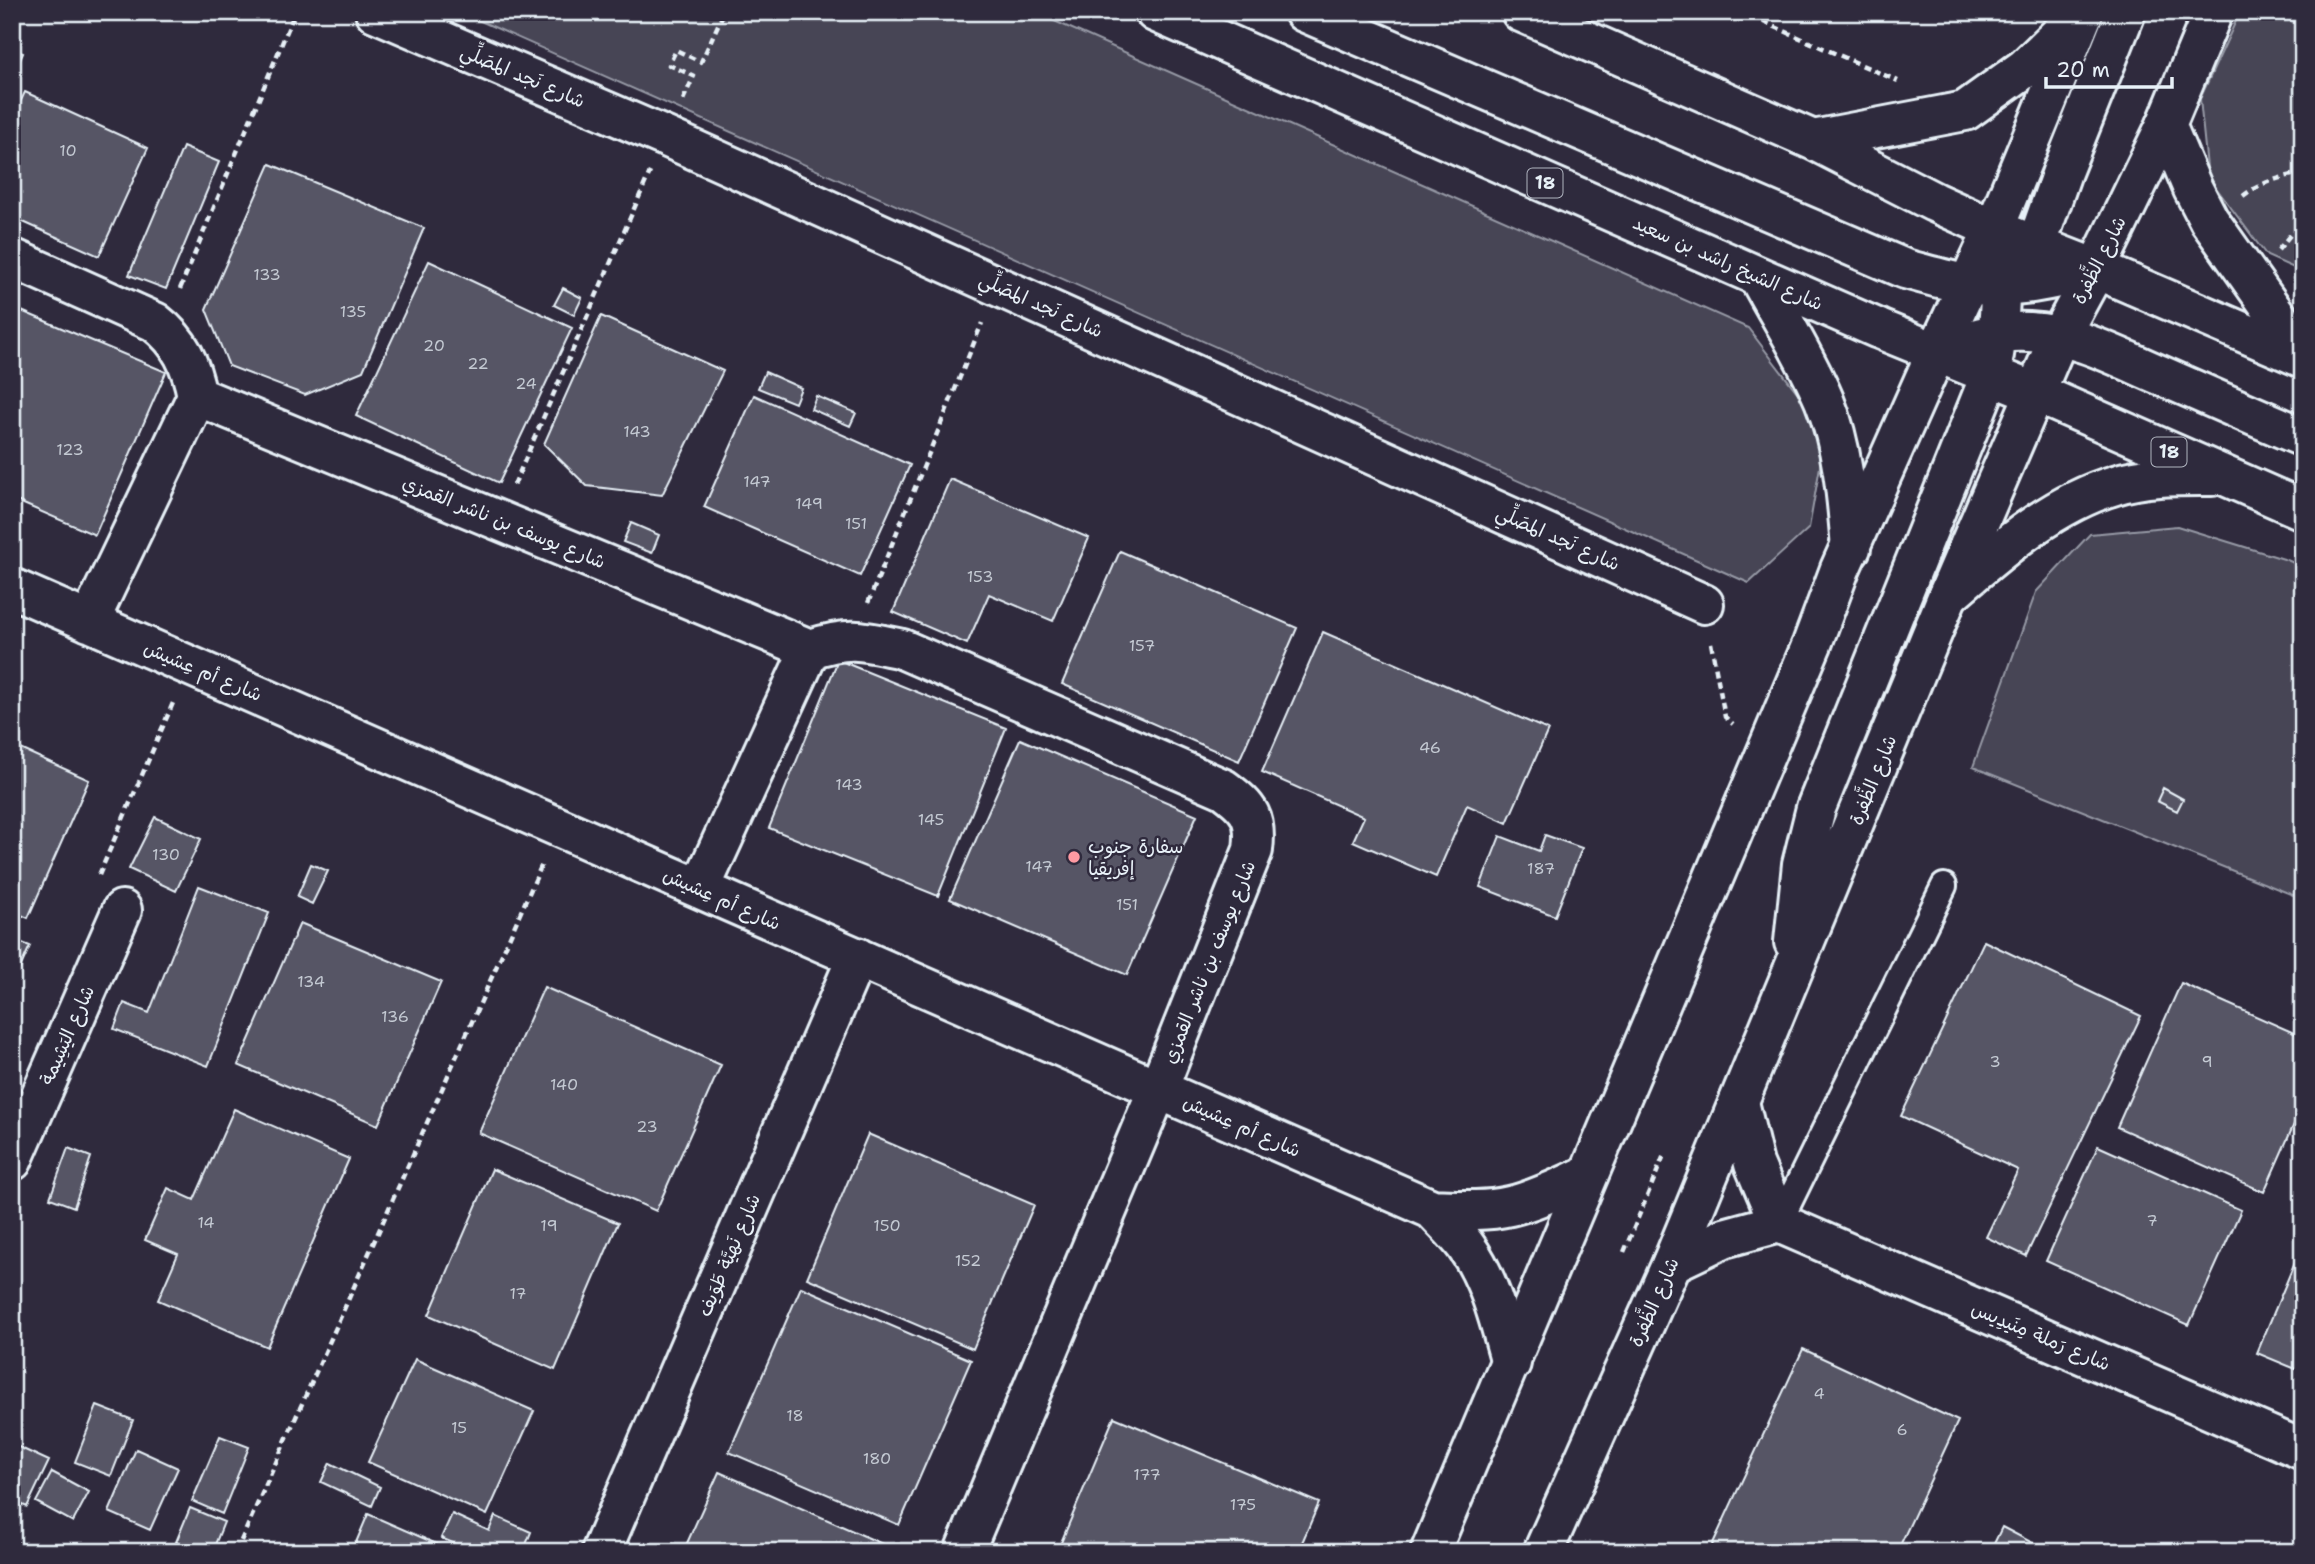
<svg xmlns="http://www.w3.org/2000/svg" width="2315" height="1564" font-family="'Shantell Sans','Playpen Sans Arabic',sans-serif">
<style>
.green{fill:#464455;stroke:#979aa6;stroke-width:2}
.building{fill:#575565;stroke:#e8f1f8;stroke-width:2}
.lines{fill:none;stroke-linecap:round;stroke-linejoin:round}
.service-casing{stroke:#e8f1f8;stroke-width:30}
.minor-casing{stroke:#e8f1f8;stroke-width:44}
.secondary-casing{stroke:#e8f1f8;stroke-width:44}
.primary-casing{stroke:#e8f1f8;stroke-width:44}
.path{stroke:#e8f1f8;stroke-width:4.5;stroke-dasharray:7 5;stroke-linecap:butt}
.service{stroke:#2f2a3d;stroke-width:24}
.minor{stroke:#2f2a3d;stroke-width:38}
.secondary{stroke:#2f2a3d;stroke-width:38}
.primary{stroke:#2f2a3d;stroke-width:38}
.poi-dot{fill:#ff9aa2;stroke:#2f2a3d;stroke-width:2.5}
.labels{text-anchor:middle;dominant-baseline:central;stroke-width:5;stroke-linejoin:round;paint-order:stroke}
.number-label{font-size:16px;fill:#c4cad3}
.shield{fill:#2f2a3d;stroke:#b0b5c0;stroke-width:2}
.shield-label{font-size:18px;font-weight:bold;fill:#e8f1f8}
.street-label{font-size:19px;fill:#e8f1f8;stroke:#2f2a3d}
.poi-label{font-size:19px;fill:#e8f1f8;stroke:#2f2a3d;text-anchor:start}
</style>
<rect width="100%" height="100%" fill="#2f2a3d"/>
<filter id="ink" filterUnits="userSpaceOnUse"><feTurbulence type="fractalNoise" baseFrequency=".0143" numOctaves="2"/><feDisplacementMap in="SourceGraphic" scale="14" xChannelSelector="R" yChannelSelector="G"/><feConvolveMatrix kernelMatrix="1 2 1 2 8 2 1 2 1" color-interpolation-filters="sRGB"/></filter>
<g filter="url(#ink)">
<!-- green -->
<path class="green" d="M460,12h574l714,316 65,85 8,48 -12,67 -60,55z
M2240,12h63v260l-36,-16 -59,-79 -8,-78z
M2177,526l110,34 16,7v332l-330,-132 63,-175 54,-58z"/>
<!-- building -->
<path class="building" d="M12,49l11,4 -11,25z
M25,92l123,56 -49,108 -87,-39v-98z
M183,147l36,15 -53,127 -37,-14z
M270,164l154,64 -61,143 -58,24 -76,-29 -23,-57z
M429,261l143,67 -73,155 -143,-67z
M563,288l19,10 -8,17 -20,-10z
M12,307l154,65 -71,163 -83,-36z
M601,316l122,55 -61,124 -75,-9 -43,-42z
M765,372l36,16 -6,15 -37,-15z
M754,395l156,70 -50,111 -156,-69z
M816,396l40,17 -6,13 -39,-17z
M950,479l139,59 -36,83 -64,-27 -22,50 -74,-32z
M631,523l28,12 -7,18 -29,-11z
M1120,551l177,77 -58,133 -177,-77z
M1323,632l225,98 -41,93 -40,-18 -31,72 -83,-36 11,-24 -102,-45z
M838,660l168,68 -68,168 -169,-68z
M1020,739l177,76 -70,160 -177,-76z
M12,745l77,35 -61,138 -16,-7z
M2163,788l20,11 -6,12 -20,-10z
M155,817l46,22 -25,52 -47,-22z
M1545,835l37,13 -27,68 -75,-29 20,-51 39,15z
M311,864l17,7 -16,33 -15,-7z
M199,886l70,27 -61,153 -94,-37 10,-26 25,10z
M300,923l141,59 -63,143 -140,-60z
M12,939l18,7 -18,40z
M1984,941l157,75 -115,240 -40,-19 32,-67 -117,-54z
M2181,983l122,54v67l-39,88 -147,-65z
M544,987l177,78 -65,146 -177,-78z
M234,1109l115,50 -82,188 -109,-47 20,-46 -33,-14 23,-52 26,12z
M868,1134l166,71 -61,144 -166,-71z
M2098,1146l143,64 -52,115 -143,-64z
M68,1148l23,9 -17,50 -24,-9z
M492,1169l126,54 -63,147 -126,-55z
M2302,1245h1v127l-46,-19z
M801,1287l170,73 -72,165 -170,-73z
M1803,1349l155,72 -61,131h-188z
M415,1359l119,52 -47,104 -119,-53z
M97,1406l36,14 -22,56 -36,-14z
M1114,1417l205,86 -21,49h-241z
M220,1436l29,11 -27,67 -30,-13z
M12,1444l37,17 -22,46 -15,-7z
M136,1449l42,19 -28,62 -41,-18z
M330,1463l50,24 -8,19 -51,-24z
M52,1472l37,20 -16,30 -37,-20z
M719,1472l177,78v2h-213z
M190,1508l34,14 -12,30h-13l-23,-10z
M368,1514l87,38h-103z
M452,1514l37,17 6,-15 36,16 -8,20h-49l-33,-14z
M2002,1527l44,23 -1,2h-55z
M12,1540l25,12h-25z"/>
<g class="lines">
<defs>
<path id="service" d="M1779,1223l165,-337"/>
<path id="minor" d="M375,12l291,125 1038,467
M12,258l143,64c26,20 36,43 42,74l-108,226
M197,396l613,253
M12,588l1420,621c26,1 52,3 78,-3 27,-6 53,-20 78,-31
M700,889l110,-240c40,-13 52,-9 92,0l322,140c26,19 33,29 29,61l-95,239 -194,463
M1739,1102l15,62 25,59
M12,1161l110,-251
M1432,1209c11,12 23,23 33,36 25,34 35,78 46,118
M1672,1263l52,-25 55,-15 524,227
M601,1552l256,-595"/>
<path id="secondary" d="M2030,277l6,-31 26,-74 64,-160
M1794,942l8,-78 14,-56 174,-432c9,-44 13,-80 7,-124
M1430,1552l382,-908 28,-75 96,-216 58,-124 90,-217
M1543,1552l129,-289 276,-668 112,-260 36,-66 70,-144 47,-113"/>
<path id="primary" d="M1155,12l724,317 157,64 267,117
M1304,12l601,257c20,5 42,12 63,15 42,6 87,-4 128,-15
M1521,12l292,128 121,62 60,27 102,40 207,89
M2166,125l27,64 16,31 94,133
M1813,140l152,-29 60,-43 58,-56
M1758,276c22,41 48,81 66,124 19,46 23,99 27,148
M1936,353c29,-12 60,-23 93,-21 46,2 89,25 131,43 48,21 95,42 143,62
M1948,595c50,-43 103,-91 167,-110 31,-10 65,-9 97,-9"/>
</defs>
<!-- service casing -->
<use href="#service" class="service-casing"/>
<!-- minor casing -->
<use href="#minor" class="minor-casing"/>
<!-- secondary casing -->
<use href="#secondary" class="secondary-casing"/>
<!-- primary casing -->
<use href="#primary" class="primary-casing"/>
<!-- path -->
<path class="path" d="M1741,12l157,69
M683,100l11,-24 -25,-11 7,-15 25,12 23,-50
M2243,196c18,-14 38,-19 60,-23
M2278,250l13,-16 12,-6
M180,289l115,-277
M514,485l136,-313
M868,603l114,-280
M1711,643l14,74 8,7
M99,875l74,-172
M1624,1252l40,-97
M236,1552l307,-690"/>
<!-- service -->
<use href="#service" class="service"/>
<!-- minor -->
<use href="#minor" class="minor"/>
<!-- secondary -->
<use href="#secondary" class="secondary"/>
<!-- primary -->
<use href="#primary" class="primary"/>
</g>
</g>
<!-- markers -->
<circle class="poi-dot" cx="1074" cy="857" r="7"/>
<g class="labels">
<!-- number labels -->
<g class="number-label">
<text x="68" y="150">10</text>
<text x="267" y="274">133</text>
<text x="353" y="311">135</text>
<text x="434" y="345">20</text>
<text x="478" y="363">22</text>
<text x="526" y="383">24</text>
<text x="637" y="431">143</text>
<text x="70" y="449">123</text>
<text x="757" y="481">147</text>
<text x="809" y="503">149</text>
<text x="856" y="523">151</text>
<text x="980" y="576">153</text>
<text x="1142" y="645">157</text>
<text x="1430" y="747">46</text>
<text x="849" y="784">143</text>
<text x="931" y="819">145</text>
<text x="166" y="854">130</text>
<text x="1039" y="866">147</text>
<text x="1541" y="868">187</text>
<text x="1127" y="904">151</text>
<text x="311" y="981">134</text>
<text x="395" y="1016">136</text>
<text x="1995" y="1061">3</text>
<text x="2207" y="1061">9</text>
<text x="564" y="1084">140</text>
<text x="647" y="1126">23</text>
<text x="2152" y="1220">7</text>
<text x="206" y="1222">14</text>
<text x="549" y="1225">19</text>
<text x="887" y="1225">150</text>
<text x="968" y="1260">152</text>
<text x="518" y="1293">17</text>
<text x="1819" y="1393">4</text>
<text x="795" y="1415">18</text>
<text x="459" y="1427">15</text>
<text x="1902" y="1429">6</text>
<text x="877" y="1458">180</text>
<text x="1147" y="1474">177</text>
<text x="1243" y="1504">175</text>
</g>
<!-- shield labels -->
<g class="shield">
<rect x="1527.5" y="168.5" width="35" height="29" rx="5"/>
<rect x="2151.5" y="437.5" width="35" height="29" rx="5"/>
</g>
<g class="shield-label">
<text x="1545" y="183">18</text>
<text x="2169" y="452">18</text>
</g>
<!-- street labels -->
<g class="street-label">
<text transform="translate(523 76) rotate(23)">شارع نَجد المصَلِّي</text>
<text transform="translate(2099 260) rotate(-63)">شارع الظَّفرة</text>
<text transform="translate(1728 263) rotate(24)">شارع الشيخ راشد بن سعيد</text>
<text transform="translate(1041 305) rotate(24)">شارع نَجد المصَلِّي</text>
<text transform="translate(504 522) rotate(22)">شارع يوسف بن ناشر القمزي</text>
<text transform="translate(1558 538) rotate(24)">شارع نَجد المصَلِّي</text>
<text transform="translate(203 671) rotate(23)">شارع أم عِشيش</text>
<text transform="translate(1873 780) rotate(-68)">شارع الظَّفرة</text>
<text transform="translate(722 899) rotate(24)">شارع أم عِشيش</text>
<text transform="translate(1209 962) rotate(-68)">شارع يوسف بن ناشر القمزي</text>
<text transform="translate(67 1035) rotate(-66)">شارع اليَشِيمة</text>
<text transform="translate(1242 1126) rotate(24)">شارع أم عِشيش</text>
<text transform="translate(729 1255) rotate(-67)">شارع نَهيَّة طَوَيف</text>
<text transform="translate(1654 1302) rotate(-66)">شارع الظَّفرة</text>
<text transform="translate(2041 1336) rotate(23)">شارع رَملة مِنَيدِيس</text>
</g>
<!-- poi labels -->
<g class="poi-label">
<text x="1088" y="846">سفارة جنوب<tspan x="1088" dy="22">إفريقيا</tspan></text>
</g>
</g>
<!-- margin -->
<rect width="2315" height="1564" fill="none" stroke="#2f2a3d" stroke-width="42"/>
<rect x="21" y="21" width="2273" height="1522" fill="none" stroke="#e8f1f8" stroke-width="2.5" filter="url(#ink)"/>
<!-- scale -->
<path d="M2046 77v10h126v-10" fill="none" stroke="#e8f1f8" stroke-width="3.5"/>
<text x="2056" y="77" font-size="21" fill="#e8f1f8" stroke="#2f2a3d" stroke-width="5" paint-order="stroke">20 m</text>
</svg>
